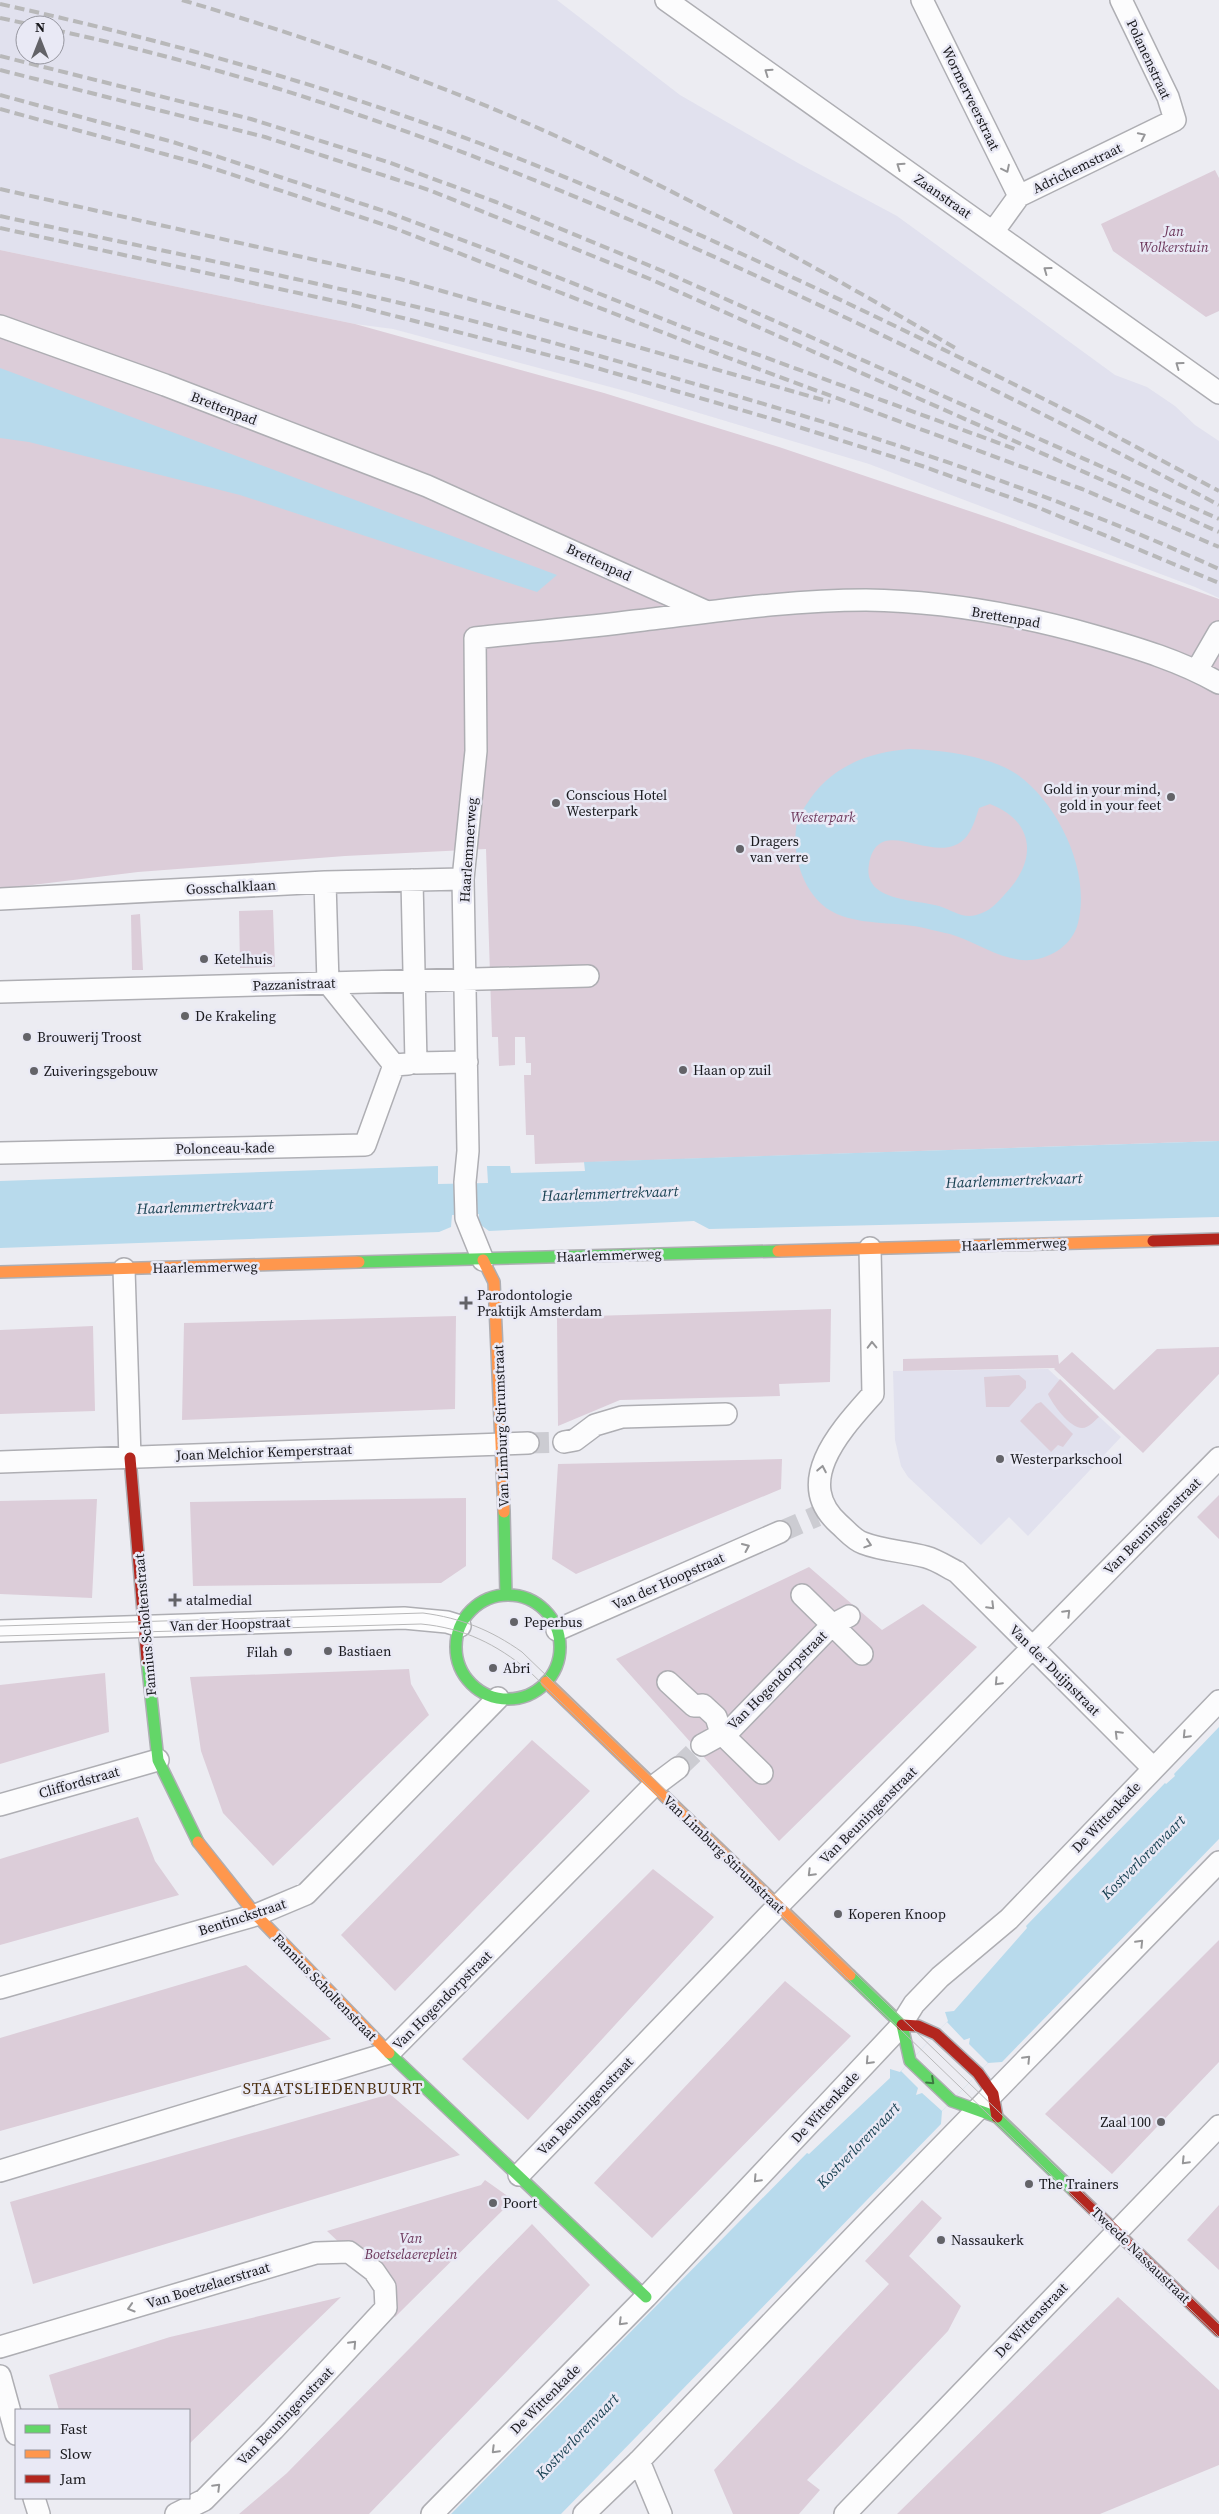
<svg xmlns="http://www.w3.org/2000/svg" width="1219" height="2514" font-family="'Source Serif 4',serif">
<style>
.built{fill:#e1e1ee;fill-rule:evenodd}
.green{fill:#dccdd9}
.water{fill:#b8daec;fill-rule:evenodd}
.pier{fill:#ececf2}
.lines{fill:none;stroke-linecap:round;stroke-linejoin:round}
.street-tunnel{stroke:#ccccd2;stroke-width:21;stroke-dasharray:21 11;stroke-linecap:butt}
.street-casing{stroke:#aeaeb3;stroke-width:24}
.fast-casing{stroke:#aeaeb3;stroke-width:14}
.slow-casing{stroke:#aeaeb3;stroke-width:14}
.jam-casing{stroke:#aeaeb3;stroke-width:14}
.street{stroke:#fcfcfd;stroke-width:21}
.fast{stroke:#63d668;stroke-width:11}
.slow{stroke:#ff974d;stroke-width:11}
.jam{stroke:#b3261e;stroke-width:11}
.tram{stroke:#b8b8b9;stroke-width:1}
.rail{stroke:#b8b8b9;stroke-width:4;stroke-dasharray:10 5;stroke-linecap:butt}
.oneway{stroke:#969698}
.oneway2{stroke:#3e7842}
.poi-dot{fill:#636368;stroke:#e9e9f5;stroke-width:2}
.labels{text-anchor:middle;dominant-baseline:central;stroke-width:5;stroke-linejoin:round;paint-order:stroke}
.street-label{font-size:14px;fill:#19191d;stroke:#e9e9f5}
.park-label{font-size:14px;font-style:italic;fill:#6c375b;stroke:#e9e9f5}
.poi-label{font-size:14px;fill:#19191d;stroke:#e9e9f5;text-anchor:start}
.water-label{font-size:15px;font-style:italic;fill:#123c4d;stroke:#e9e9f5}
.quarter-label{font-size:16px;letter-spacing:1px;fill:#4e3213;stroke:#e9e9f5}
</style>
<rect width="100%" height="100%" fill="#ececf2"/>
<!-- built -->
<path class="built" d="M0,0h557l123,95 118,68 99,53 218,159 32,12 28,19 20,19 24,16v157l-24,-11 -326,-123 -240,-72 -236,-63 -38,-5 -355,-74zM25,25h30v30h-30z
M1048,1369l73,68 -93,99 -19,-19 -28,28 -73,-68 -7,-11 -6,-26 -2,-69z"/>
<!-- green -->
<path class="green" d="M1215,170l4,8v133l-13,6 -93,-66 -12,-27z
M0,250l355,74 249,69 175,54 214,72 226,80v542l-684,23 -1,-29h-8l-2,-60h7v-12h-5l-1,-26h-10v28l-16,1 -1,-29h-6l-6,-188 -141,7 -207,16 -138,17z
M273,910l2,57 -35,1 -1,-57z
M140,914l3,56h-11l-1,-55z
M831,1309l-1,73 -51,2 1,12 -160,4 -62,26 -1,-109z
M456,1316l-1,93 -273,11 2,-97z
M93,1326l2,85 -95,3v-84z
M1219,1347v27l-76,79 -89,-84 1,-1 -152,3v-12l155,-4 1,9 13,-12 42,38 43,-41z
M1019,1375l7,6v7l-17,19h-23l-2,-30z
M1060,1379l39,38c-5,4 -10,11 -17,11 -12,0 -30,-24 -34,-34z
M1041,1402l32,32 -10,13 -5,-2 -7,7 -31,-31 16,-17z
M782,1459l-1,30 -205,85 -24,-15 6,-95z
M1219,1495v44l-22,-22z
M466,1498v68l-25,17 -248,3 -3,-84z
M97,1499l-5,99 -92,-4v-93z
M809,1567l73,63 41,-26 54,43 -198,194 -163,-182z
M409,1669l2,15 18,31 -156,151 -50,-53 -22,-62 -11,-74z
M105,1673l4,59 -109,32v-79z
M532,1740l58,51 -195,200 -54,-56z
M138,1817l17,44 24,34 -179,50v-86z
M653,1869l61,48 -186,203 -66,-61z
M1219,1940v122l-107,112 -67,-60z
M246,1965l85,74 -331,92v-93z
M785,1981l66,55 -199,202 -58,-55z
M390,2094l70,61 -427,129 -23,-82z
M485,2180l28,20 -118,117 -15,-49 -36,-21 -17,-16 154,-46z
M922,2200l20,18 -33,38 52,50 -13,25 -141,149 13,10 -21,24h-66l-19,-44 175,-186 -24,-23z
M1219,2205v65l-32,-30z
M532,2224l58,61 -221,229h-130l48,-41z
M341,2297l-152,147v-34h-130l-10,-35 121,-38z
M1118,2297l101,93v75l-119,49h-203z"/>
<!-- water -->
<path class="water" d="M0,368l557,207 -20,17 -297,-97 -211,-53 -29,-4z
M910,749c31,1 81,7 108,26 41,30 73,97 60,148 -5,21 -26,35 -47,37 -26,2 -52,-16 -75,-24 -8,-3 -16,-4 -24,-6 -29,-9 -61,-4 -90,-14 -36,-12 -52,-58 -45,-93 2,-9 8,-16 13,-24 24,-34 60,-47 100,-50zM990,804c46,18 47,57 15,90 -6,7 -14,16 -23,19 -17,8 -28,-2 -43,-7 -23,-7 -77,-4 -70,-42 10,-55 69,8 98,-28 6,-8 9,-19 12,-28z
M1219,1141v76l-510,12 -15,-8 -205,10 -11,-8 1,-9 -27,1 -1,12 -12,5 -439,16v-67l438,-15v18l50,-1 -1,-17h23l1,7 74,-2 -1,-9z
M1219,1727v112l-217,223 -14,1 -46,48 -1,13 -380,390h-110l356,-361 2,1 81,-76v-9l10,3 48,-51 -3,-9 9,-1 73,-83 -1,-2 139,-143 1,1 9,-8 -1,-2z"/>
<!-- pier -->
<path class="pier" d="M947,2022l17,18 6,-2 -1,6 19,19 -46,48 -20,-18 -6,2 2,-7 -17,-17z"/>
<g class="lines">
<!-- street-tunnel -->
<path class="street-tunnel" d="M528,1443l36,-1
M780,1532l37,-16
M678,1768l24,-23"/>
<defs>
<path id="street" d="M666,0l553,393
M922,0l97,196
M993,232l26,-36 156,-76 -7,-23 -47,-97
M0,326l165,59 262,101 278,125
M1197,670l22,-38
M412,880l4,183 51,-1
M325,882l3,101 66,82 14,-1
M0,899l325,-17 138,-3
M0,992l588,-16
M0,1153l365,-8 29,-80
M870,1248l3,146c-30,34 -82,87 -34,130 7,6 15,16 24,19 20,8 42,8 63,14 11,3 21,10 31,15l196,196
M483,1260l-17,-42 -1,-36 3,-31 -5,-272 13,-128 -1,-113c53,-6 107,-10 160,-17 76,-9 153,-21 231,-21 76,1 155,15 229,36 42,12 86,25 124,47
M124,1269l6,189
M564,1442l11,-2 20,-15 27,-8 104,-3
M0,1462l528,-19
M802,1595l60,59
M557,1630l223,-98
M0,1631l404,-13 43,4 13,4
M668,1682l26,24 9,-1 13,12 5,16 41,40
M702,1745l29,-16 101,-104 17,-9
M0,1805l158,-45
M0,1988l256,-73 50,-21 192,-196
M0,2171l389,-118 261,-264 28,-21
M519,2175l256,-266 444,-451
M0,2347l316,-94 33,-1 25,19 11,16 1,21 -113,122 -69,70 -28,14
M0,2376l16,58
M639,2461l22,53
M34,2498l5,16
M432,2514l214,-217 253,-269 15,-24 26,-27 69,-58 210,-218
M584,2514l55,-53 225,-235 355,-364
M845,2514l374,-388"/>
<path id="fast" d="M359,1262l419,-11
M504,1512l2,83
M456 1647a52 52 0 1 1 104 0a52 52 0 1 1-104 0Z
M147,1660l11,100 40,82
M850,1975l52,50 8,36 42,40 45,16 77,74
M389,2053l257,244"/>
<path id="slow" d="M778,1251l375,-10
M483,1260l11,22 10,230
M0,1272l359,-10
M546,1682l304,293
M198,1842l58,73 133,138"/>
<path id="jam" d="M1153,1241l66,-2
M130,1458l17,202
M902,2025l16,1 18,8 42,39 15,21 4,23
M1074,2191l145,140"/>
</defs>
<!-- street casing -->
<use href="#street" class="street-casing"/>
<!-- fast casing -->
<use href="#fast" class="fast-casing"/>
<!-- slow casing -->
<use href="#slow" class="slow-casing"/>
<!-- jam casing -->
<use href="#jam" class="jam-casing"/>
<!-- street -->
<use href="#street" class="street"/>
<!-- fast -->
<use href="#fast" class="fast"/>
<!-- slow -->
<use href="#slow" class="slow"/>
<!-- jam -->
<use href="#jam" class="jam"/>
<!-- tram -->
<path class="tram" d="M0,1626l423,-13c38,5 68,17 99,39l697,672
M0,1636l421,-12c43,4 75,20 108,47l690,666"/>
<!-- rail -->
<path class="rail" d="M182,0c118,35 234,75 347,124 148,65 289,144 428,225
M0,4c163,36 323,80 479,139 209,80 410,179 609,278
M0,18l33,7
M55,30c280,60 544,170 802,293 121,58 242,119 362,182
M0,56l251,63 137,43 108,40 169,70 554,247
M0,70l265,67 164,53 221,89 569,253
M0,95l173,47 214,70 115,43 186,74 327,120
M0,109l197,54 197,65 332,129 356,132 137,58
M0,189l400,90 430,123
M0,216c133,29 267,55 400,87 99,23 197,52 295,81 179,51 355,108 524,185
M0,228l344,75 239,61 203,59 136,43 115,41 182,76
M1082,418l137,73"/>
</g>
<!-- one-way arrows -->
<defs><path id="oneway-chevron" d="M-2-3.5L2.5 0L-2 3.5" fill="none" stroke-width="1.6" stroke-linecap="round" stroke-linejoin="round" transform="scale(1.25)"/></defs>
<g class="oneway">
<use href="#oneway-chevron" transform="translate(768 72) rotate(-145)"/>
<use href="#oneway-chevron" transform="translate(1142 136) rotate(-26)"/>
<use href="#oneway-chevron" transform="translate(900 166) rotate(-145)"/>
<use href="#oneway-chevron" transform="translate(1006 169) rotate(64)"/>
<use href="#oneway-chevron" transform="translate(1047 270) rotate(-144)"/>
<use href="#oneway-chevron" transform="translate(1179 365) rotate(-144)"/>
<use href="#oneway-chevron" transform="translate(872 1345) rotate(-91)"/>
<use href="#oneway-chevron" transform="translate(822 1469) rotate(-79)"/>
<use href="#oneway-chevron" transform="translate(868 1544) rotate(18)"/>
<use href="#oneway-chevron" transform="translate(746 1547) rotate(-24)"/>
<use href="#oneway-chevron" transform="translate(991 1606) rotate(45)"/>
<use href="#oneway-chevron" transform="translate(1067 1613) rotate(-45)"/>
<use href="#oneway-chevron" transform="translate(998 1682) rotate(134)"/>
<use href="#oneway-chevron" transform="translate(1118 1734) rotate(-135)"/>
<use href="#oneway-chevron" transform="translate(1186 1735) rotate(134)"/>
<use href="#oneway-chevron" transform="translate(811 1873) rotate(135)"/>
<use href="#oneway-chevron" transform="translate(1140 1943) rotate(-46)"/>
<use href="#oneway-chevron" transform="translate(1027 2059) rotate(-46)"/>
<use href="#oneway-chevron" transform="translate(869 2061) rotate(133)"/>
<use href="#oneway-chevron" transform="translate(1185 2161) rotate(134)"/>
<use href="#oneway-chevron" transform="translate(757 2179) rotate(133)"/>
<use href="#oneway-chevron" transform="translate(131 2308) rotate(163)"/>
<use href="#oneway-chevron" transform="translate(622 2322) rotate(135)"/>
<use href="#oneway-chevron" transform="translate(353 2344) rotate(-47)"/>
<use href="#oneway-chevron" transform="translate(495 2450) rotate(135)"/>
<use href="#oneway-chevron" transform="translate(217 2487) rotate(-45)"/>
</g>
<use class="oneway2" href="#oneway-chevron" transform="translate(931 2081) rotate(43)"/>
<!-- markers -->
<g class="poi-dot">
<circle cx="1171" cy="797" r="5"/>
<circle cx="556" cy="803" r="5"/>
<circle cx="740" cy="849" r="5"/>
<circle cx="204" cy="959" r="5"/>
<circle cx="185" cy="1016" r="5"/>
<circle cx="27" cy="1037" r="5"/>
<circle cx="683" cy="1070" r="5"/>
<circle cx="34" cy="1071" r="5"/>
<path d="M463.5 1295.5h5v5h5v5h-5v5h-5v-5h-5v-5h5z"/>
<circle cx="1000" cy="1459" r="5"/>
<path d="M172.5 1592.5h5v5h5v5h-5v5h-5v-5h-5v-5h5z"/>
<circle cx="514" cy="1622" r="5"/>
<circle cx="328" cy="1651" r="5"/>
<circle cx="288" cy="1652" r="5"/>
<circle cx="493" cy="1668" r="5"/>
<circle cx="838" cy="1914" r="5"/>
<circle cx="1161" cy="2122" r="5"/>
<circle cx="1029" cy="2184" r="5"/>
<circle cx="493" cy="2203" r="5"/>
<circle cx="941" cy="2240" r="5"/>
</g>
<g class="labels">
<!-- street labels -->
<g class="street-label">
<text transform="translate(1149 59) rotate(65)">Polanenstraat</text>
<text transform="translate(971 98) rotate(64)">Wormerveerstraat</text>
<text transform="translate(1077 168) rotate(-26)">Adrichemstraat</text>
<text transform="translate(943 196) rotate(35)">Zaanstraat</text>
<text transform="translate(224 408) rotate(21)">Brettenpad</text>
<text transform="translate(599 562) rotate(25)">Brettenpad</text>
<text transform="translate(1006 617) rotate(10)">Brettenpad</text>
<text transform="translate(468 850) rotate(-86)">Haarlemmerweg</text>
<text transform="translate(231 887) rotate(-3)">Gosschalklaan</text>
<text transform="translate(294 984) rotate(-2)">Pazzanistraat</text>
<text transform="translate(225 1148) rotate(-1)">Polonceau-kade</text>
<text transform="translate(1014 1244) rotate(-2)">Haarlemmerweg</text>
<text transform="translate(609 1255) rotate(-2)">Haarlemmerweg</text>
<text transform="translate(205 1267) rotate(-1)">Haarlemmerweg</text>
<text transform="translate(501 1426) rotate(-92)">Van Limburg Stirumstraat</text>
<text transform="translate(264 1452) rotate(-2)">Joan Melchior Kemperstraat</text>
<text transform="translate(1152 1526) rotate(-45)">Van Beuningenstraat</text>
<text transform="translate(668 1581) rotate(-24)">Van der Hoopstraat</text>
<text transform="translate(230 1624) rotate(-2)">Van der Hoopstraat</text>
<text transform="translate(145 1625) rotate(-95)">Fannius Scholtenstraat</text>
<text transform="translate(1055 1670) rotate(45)">Van der Duijnstraat</text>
<text transform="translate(777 1680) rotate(-45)">Van Hogendorpstraat</text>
<text transform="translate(79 1782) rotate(-16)">Cliffordstraat</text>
<text transform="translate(868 1815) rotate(-45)">Van Beuningenstraat</text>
<text transform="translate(1106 1817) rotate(-46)">De Wittenkade</text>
<text transform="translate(724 1854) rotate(44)">Van Limburg Stirumstraat</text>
<text transform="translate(242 1917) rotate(-18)">Bentinckstraat</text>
<text transform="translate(325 1987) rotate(46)">Fannius Scholtenstraat</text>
<text transform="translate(442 2000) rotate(-45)">Van Hogendorpstraat</text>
<text transform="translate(585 2106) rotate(-46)">Van Beuningenstraat</text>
<text transform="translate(825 2107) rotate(-47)">De Wittenkade</text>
<text transform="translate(1141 2255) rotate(44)">Tweede Nassaustraat</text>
<text transform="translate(208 2285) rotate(-17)">Van Boetzelaerstraat</text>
<text transform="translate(1031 2320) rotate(-46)">De Wittenstraat</text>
<text transform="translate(545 2399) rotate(-45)">De Wittenkade</text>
<text transform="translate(285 2416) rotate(-46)">Van Beuningenstraat</text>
</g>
<!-- park labels -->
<g class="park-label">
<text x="1174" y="231">Jan<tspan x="1174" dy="16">Wolkerstuin</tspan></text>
<text x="823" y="817">Westerpark</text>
<text x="411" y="2238">Van<tspan x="411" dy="16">Boetselaereplein</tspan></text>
</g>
<!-- poi labels -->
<g class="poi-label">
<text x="1161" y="789" text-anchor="end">Gold in your mind,<tspan x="1161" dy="16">gold in your feet</tspan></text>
<text x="566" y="795">Conscious Hotel<tspan x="566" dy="16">Westerpark</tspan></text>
<text x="750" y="841">Dragers<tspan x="750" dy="16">van verre</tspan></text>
<text x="214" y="959">Ketelhuis</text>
<text x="195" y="1016">De Krakeling</text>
<text x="37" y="1037">Brouwerij Troost</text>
<text x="693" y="1070">Haan op zuil</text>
<text x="44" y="1071">Zuiveringsgebouw</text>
<text x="477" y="1295">Parodontologie<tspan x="477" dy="16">Praktijk Amsterdam</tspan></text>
<text x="1010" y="1459">Westerparkschool</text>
<text x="186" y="1600">atalmedial</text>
<text x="524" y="1622">Peperbus</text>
<text x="338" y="1651">Bastiaen</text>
<text x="278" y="1652" text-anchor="end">Filah</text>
<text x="503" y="1668">Abri</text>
<text x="848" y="1914">Koperen Knoop</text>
<text x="1151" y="2122" text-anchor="end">Zaal 100</text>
<text x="1039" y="2184">The Trainers</text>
<text x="503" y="2203">Poort</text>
<text x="951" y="2240">Nassaukerk</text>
</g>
<!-- water labels -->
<g class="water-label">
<text transform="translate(1014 1180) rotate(-2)">Haarlemmertrekvaart</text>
<text transform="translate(610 1193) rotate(-2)">Haarlemmertrekvaart</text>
<text transform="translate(205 1206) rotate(-2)">Haarlemmertrekvaart</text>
<text transform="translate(1143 1857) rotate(-45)">Kostverlorenvaart</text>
<text transform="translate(858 2145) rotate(-46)">Kostverlorenvaart</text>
<text transform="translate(577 2436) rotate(-46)">Kostverlorenvaart</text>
</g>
<!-- quarter labels -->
<g class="quarter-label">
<text x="333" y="2088">STAATSLIEDENBUURT</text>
</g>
</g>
<!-- legend -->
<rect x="15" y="2409" width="175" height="90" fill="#e9e9f5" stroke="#96969f"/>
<rect x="25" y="2425" width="25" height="8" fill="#63d668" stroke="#96969f"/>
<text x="60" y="2434" font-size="15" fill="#19191d">Fast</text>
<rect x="25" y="2450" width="25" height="8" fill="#ff974d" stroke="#96969f"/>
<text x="60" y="2459" font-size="15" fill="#19191d">Slow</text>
<rect x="25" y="2475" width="25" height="8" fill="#b3261e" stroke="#96969f"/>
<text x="60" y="2484" font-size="15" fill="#19191d">Jam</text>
<!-- north arrow -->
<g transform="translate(40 40)"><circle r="24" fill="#e9e9f5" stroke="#96969f"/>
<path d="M0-4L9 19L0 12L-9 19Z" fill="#636368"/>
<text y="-8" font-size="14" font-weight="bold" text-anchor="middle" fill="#19191d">N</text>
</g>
</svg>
